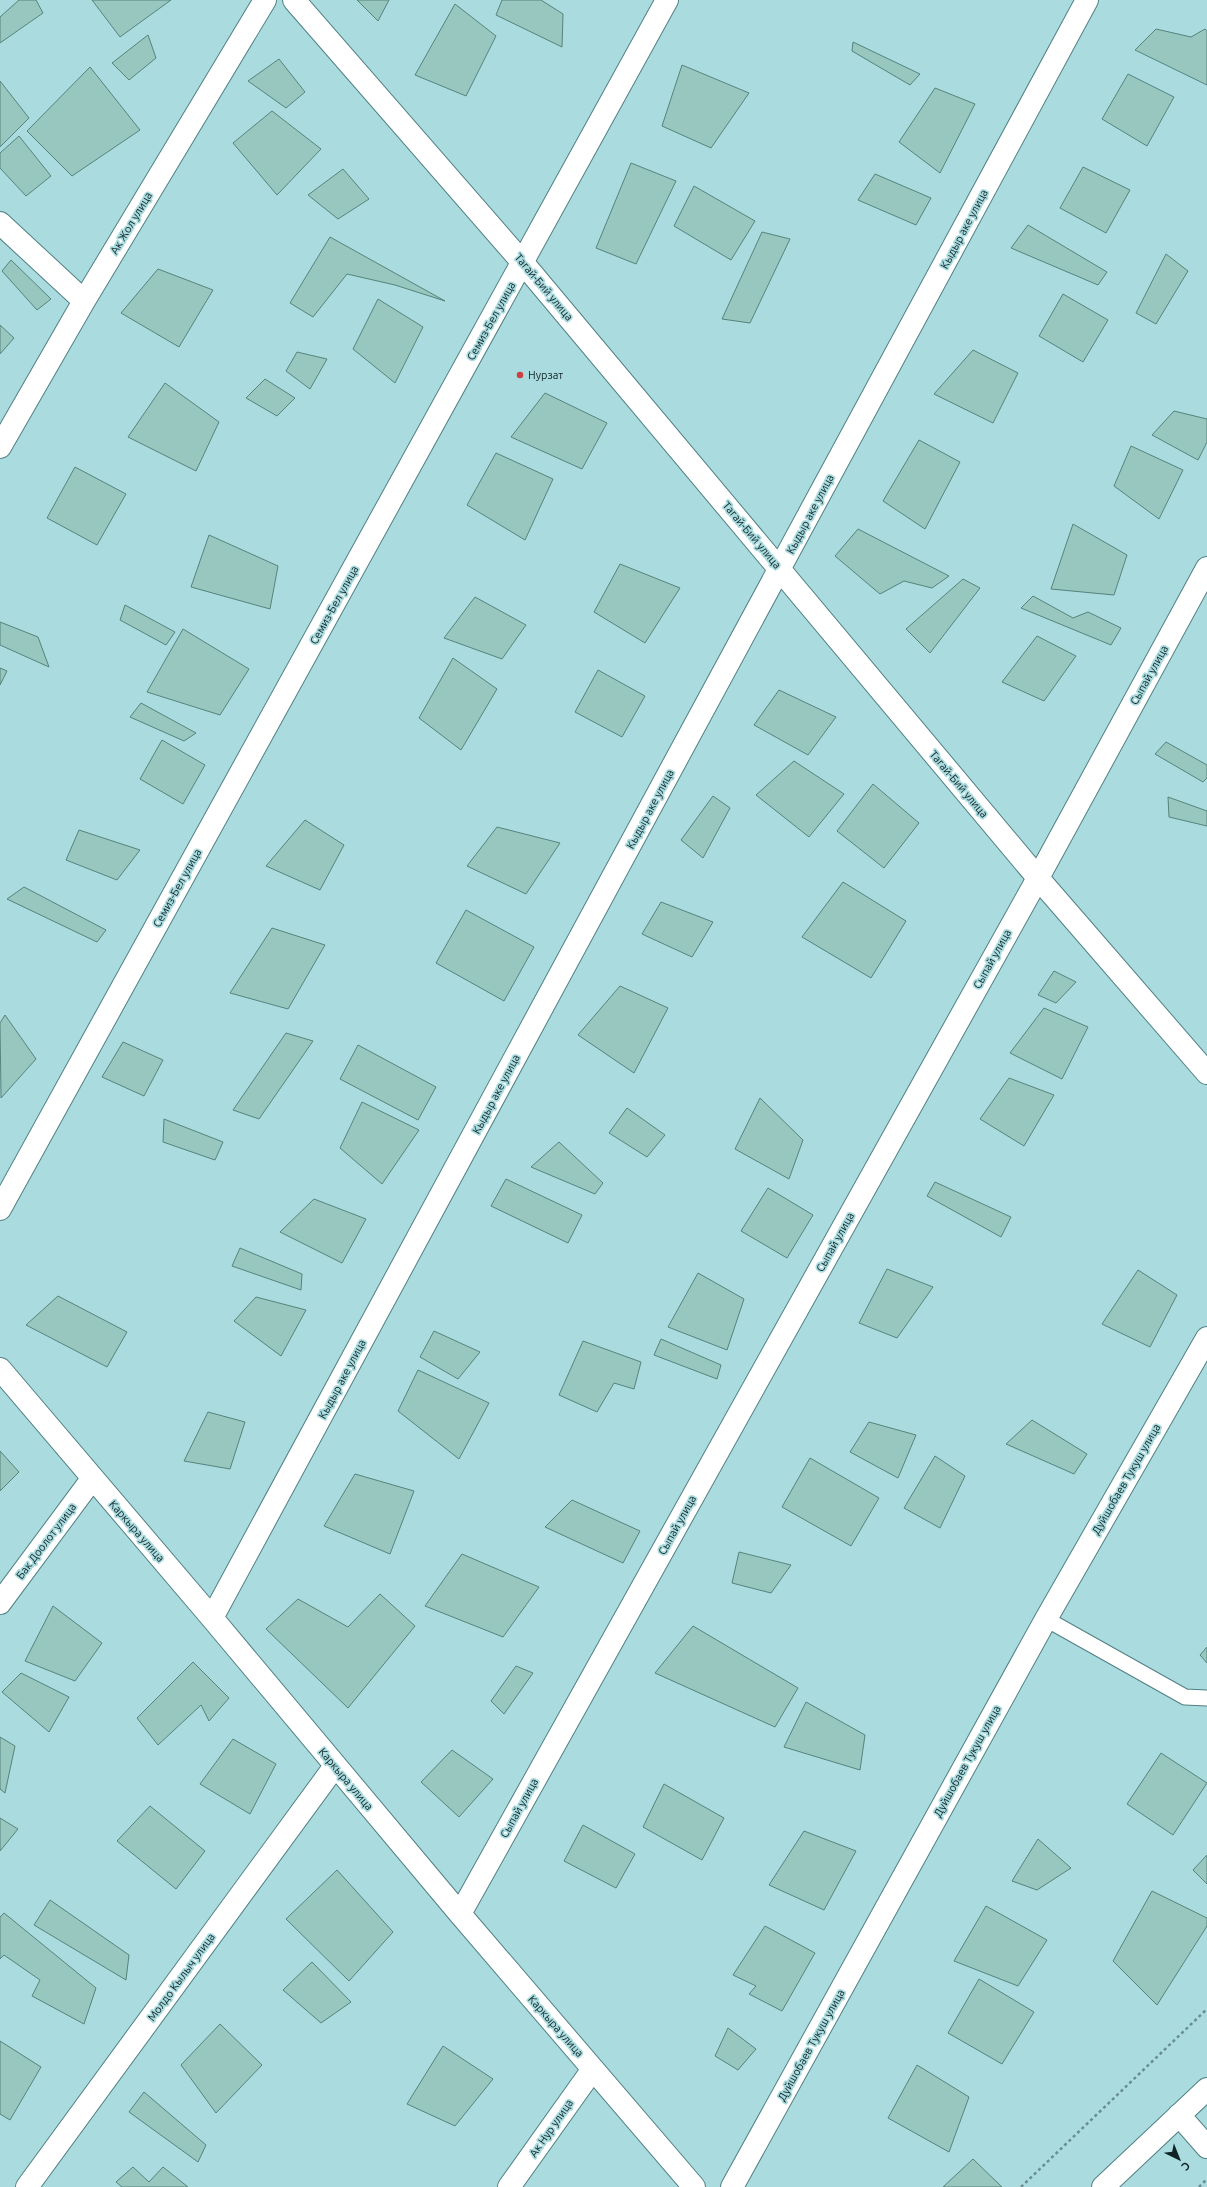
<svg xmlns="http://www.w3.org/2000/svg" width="1207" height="2187" font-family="Ubuntu,sans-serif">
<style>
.building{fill:#97c7bf;stroke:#56847d}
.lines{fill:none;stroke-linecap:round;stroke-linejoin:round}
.lane-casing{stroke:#518084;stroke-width:17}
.street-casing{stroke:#518084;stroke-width:24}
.secondary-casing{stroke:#518084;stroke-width:24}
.path{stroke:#698e92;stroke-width:2.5;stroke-dasharray:3 3;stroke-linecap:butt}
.lane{stroke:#fff;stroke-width:15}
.street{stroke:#fff;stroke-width:22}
.secondary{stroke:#fff;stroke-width:22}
.poi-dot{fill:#ce3f42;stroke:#a9dbdf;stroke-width:1.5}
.labels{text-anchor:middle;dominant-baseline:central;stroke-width:3.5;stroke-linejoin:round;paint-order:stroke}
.street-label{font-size:11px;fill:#102426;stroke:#a9dbdf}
.poi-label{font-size:11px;fill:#102426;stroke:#a9dbdf;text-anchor:start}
</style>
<rect width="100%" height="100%" fill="#a9dbdf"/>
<!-- building -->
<path class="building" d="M19,0h17l7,13 -43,30v-26z
M92,0h79l-51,37z
M357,0h32l-11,21z
M502,0h39l22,14 -1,33 -66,-32z
M455,4l41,32 -30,60 -51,-21z
M1156,29l35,8 14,-8 2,2v54l-72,-35z
M148,35l8,23 -27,22 -17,-17z
M853,42l67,32 -10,11 -58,-34z
M279,59l26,33 -19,16 -38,-27z
M682,65l67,28 -38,55 -49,-22z
M90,67l50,63 -68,46 -45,-45z
M1128,74l46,23 -27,49 -45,-27z
M0,81l29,37 -29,29z
M935,88l40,16 -35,69 -41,-31z
M272,111l49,38 -44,46 -44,-52z
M19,136l32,40 -25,20 -26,-28v-15z
M631,163l45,18 -40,83 -40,-16z
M1083,167l47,23 -24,43 -46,-25z
M343,169l26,30 -31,20 -30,-24z
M875,174l56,24 -15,27 -58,-25z
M694,186l61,35 -24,39 -57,-34z
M1028,225l79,47 -9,13 -87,-37z
M762,232l28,7 -40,84 -28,-4z
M330,237l115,64 -50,-16 -48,-11 -34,43 -23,-14z
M1166,254l22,17 -32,53 -20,-11z
M11,260l40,39 -14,11 -35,-39z
M158,269l55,21 -34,57 -58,-34z
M1063,294l45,26 -25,42 -44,-26z
M378,299l45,28 -28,56 -42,-34z
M0,325l14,13 -14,16z
M973,350l45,23 -25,50 -59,-29z
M297,352l30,7 -17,30 -24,-18z
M265,379l30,19 -18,18 -31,-18z
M165,383l54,39 -23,49 -68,-34z
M545,393l62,30 -25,46 -71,-32z
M1174,411l33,8v23l-9,18 -46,-25z
M919,440l41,22 -35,67 -42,-28z
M1131,446l52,24 -24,49 -45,-33z
M496,453l57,26 -28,61 -58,-35z
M75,467l51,27 -29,51 -50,-27z
M1073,524l54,31 -13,40 -63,-6z
M858,529l91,47 -17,12 -28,-7 -24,13 -45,-38z
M209,535l69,31 -8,43 -79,-22z
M620,564l60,24 -35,55 -51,-31z
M963,579l17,9 -50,65 -24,-24z
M1033,596l40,22 15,-6 33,16 -10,17 -90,-37z
M475,597l51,28 -24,34 -58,-21z
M125,605l50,27 -9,13 -46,-25z
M0,622l38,15 11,30 -49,-22z
M183,629l66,40 -29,46 -73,-23z
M1037,636l39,20 -32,45 -42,-19z
M453,658l44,31 -36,61 -42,-32z
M0,668l7,3 -7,14z
M598,670l47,26 -23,41 -47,-25z
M779,690l57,27 -28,38 -54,-30z
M141,703l55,30 -12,8 -54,-24z
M162,740l43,25 -22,39 -43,-25z
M1166,742l41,23v13l-4,4 -48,-28z
M794,761l50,33 -35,43 -53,-42z
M873,784l46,39 -35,45 -47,-37z
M713,796l17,12 -27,50 -22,-18z
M1168,797l39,14v15l-38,-9z
M305,820l39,25 -24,45 -54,-24z
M497,827l63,16 -34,51 -59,-28z
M79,830l61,20 -23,30 -51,-20z
M843,882l63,39 -35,57 -69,-41z
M24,887l82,43 -9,12 -90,-43z
M661,902l52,20 -21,35 -50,-23z
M466,910l68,37 -30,54 -68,-38z
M272,928l53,17 -37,64 -58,-16z
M1054,971l22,11 -20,21 -18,-8z
M620,986l48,22 -34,65 -56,-38z
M1044,1008l44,19 -26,52 -52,-26z
M5,1015l31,44 -35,39 -1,-75z
M286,1033l27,8 -54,78 -26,-9z
M123,1042l40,18 -19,36 -42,-19z
M358,1045l78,42 -18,33 -78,-41z
M1009,1078l45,17 -30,51 -44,-27z
M760,1098l43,42 -14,39 -54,-30z
M362,1102l57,28 -37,54 -42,-36z
M627,1108l38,27 -18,22 -38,-24z
M164,1119l59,23 -8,18 -52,-18z
M559,1142l44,41 -8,11 -64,-27z
M506,1179l76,36 -14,28 -77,-37z
M935,1182l76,35 -10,20 -74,-41z
M768,1188l45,27 -26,43 -46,-27z
M314,1199l52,20 -24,44 -62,-31z
M240,1248l62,26 -1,16 -69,-24z
M887,1269l46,18 -36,51 -38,-15z
M1138,1270l39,25 -27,52 -48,-23z
M698,1273l46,26 -17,51 -59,-23z
M58,1296l69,36 -20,35 -81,-42z
M256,1297l50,13 -25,46 -47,-35z
M434,1331l46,21 -22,27 -38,-22z
M661,1339l60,26 -4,14 -63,-24z
M583,1341l58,21 -7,27 -20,-6 -17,29 -38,-17z
M418,1370l71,33 -30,56 -61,-48z
M208,1412l37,10 -15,47 -46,-8z
M1032,1420l55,34 -13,20 -68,-30z
M869,1422l47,13 -18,43 -48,-26z
M0,1451l19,21 -19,19z
M935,1456l30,20 -25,52 -36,-20z
M810,1458l69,40 -28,48 -69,-39z
M355,1474l59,17 -24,63 -66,-28z
M572,1500l68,31 -17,32 -78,-36z
M739,1552l52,13 -20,28 -39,-10z
M462,1554l77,33 -36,50 -78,-31z
M380,1594l35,32 -67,82 -82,-79 32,-30 50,28z
M53,1606l49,37 -27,38 -50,-20z
M693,1626l105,62 -23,39 -120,-54z
M1207,1647v16l-7,-8z
M193,1662l36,36 -20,23 -8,-16 -43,40 -21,-27z
M516,1666l17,7 -29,41 -13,-13z
M21,1673l48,24 -20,35 -47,-40z
M806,1702l59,33 -5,35 -76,-23z
M0,1737l15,9 -10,47 -5,-4z
M233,1739l43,25 -26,50 -50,-30z
M452,1750l41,29 -34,38 -38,-35z
M1161,1753l46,30 -34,52 -46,-31z
M664,1784l60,34 -22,42 -59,-33z
M150,1806l55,45 -29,38 -59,-48z
M0,1818l18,11 -18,22z
M583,1825l52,29 -19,34 -52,-27z
M804,1831l52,20 -32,59 -55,-25z
M1038,1839l33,29 -34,22 -25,-9z
M1207,1855v29l-14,-14z
M337,1870l56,62 -44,49 -63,-62z
M1152,1891l55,27v8l-50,79 -44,-44z
M50,1900l79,55 -3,25 -92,-55z
M986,1906l61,34 -29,46 -64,-25z
M4,1913l92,75 -12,36 -52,-28 8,-16 -36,-25 -4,4v-42z
M765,1926l50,27 -33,58 -33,-17 7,-8 -23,-11z
M312,1962l39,40 -30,21 -38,-33z
M979,1979l55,33 -32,52 -54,-31z
M220,2024l42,41 -46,48 -35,-48z
M728,2028l28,21 -18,21 -23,-14z
M0,2041l41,26 -31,53 -10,-6z
M443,2046l50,33 -38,47 -48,-22z
M917,2065l52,32 -20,55 -61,-34z
M144,2092l62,53 -8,17 -69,-50z
M973,2159l29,28h-59z
M133,2167l16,15 14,-15 25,20h-66l-6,-5z"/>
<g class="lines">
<defs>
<path id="lane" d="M1046,1619l139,78 22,1"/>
<path id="street" d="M0,223l84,78
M0,447l84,-146 181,-301
M0,1209l667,-1209
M0,1369l212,249 248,296 234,273
M0,1603l92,-124
M212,1618l875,-1618
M460,1914l578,-1036 169,-310
M1179,2115l28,32
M27,2187l308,-421
M509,2187l84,-118
M732,2187l314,-568 161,-281"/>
<path id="secondary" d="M294,0l229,263 515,615 169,195
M1103,2187l104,-98"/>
</defs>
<!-- lane casing -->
<use href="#lane" class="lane-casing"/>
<!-- street casing -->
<use href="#street" class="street-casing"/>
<!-- secondary casing -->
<use href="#secondary" class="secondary-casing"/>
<!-- path -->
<path class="path" d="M1021,2187l186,-178
M1199,2187l8,-8"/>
<!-- lane -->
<use href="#lane" class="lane"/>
<!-- street -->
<use href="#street" class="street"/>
<!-- secondary -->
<use href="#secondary" class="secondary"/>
</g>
<!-- markers -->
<circle class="poi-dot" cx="520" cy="375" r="4"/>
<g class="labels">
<!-- street labels -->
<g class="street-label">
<text transform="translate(131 223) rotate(-59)">Ак Жол улица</text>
<text transform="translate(964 229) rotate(-62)">Кыдыр аке улица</text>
<text transform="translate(544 287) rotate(50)">Тагай-Бий улица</text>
<text transform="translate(491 321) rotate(-61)">Семиз-Бел улица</text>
<text transform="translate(810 514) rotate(-62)">Кыдыр аке улица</text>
<text transform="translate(752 535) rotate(50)">Тагай-Бий улица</text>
<text transform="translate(334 605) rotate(-61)">Семиз-Бел улица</text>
<text transform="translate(1149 675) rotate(-61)">Сыпай улица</text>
<text transform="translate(959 784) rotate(50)">Тагай-Бий улица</text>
<text transform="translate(650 809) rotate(-62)">Кыдыр аке улица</text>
<text transform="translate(177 888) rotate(-61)">Семиз-Бел улица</text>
<text transform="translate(992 959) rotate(-61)">Сыпай улица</text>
<text transform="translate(496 1094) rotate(-62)">Кыдыр аке улица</text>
<text transform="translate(835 1242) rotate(-61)">Сыпай улица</text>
<text transform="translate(342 1379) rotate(-62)">Кыдыр аке улица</text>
<text transform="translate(1126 1479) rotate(-60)">Дуйшобаев Тукуш улица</text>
<text transform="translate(677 1525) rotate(-61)">Сыпай улица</text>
<text transform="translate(137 1531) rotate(49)">Каркыра улица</text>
<text transform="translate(46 1541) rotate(-53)">Бак Доолот улица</text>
<text transform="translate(967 1761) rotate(-61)">Дуйшобаев Тукуш улица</text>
<text transform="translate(346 1779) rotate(50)">Каркыра улица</text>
<text transform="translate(519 1808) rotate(-61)">Сыпай улица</text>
<text transform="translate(181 1977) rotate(-54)">Молдо Кылыч улица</text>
<text transform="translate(556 2026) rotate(49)">Каркыра улица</text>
<text transform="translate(811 2045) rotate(-61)">Дуйшобаев Тукуш улица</text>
<text transform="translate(551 2128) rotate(-55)">Ак Нур улица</text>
</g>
<!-- poi labels -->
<g class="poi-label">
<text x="528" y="375">Нурзат</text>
</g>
</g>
<!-- north arrow -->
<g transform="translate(1179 2159) rotate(137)" stroke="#a9dbdf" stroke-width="3" paint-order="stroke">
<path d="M0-3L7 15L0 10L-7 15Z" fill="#102426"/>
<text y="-6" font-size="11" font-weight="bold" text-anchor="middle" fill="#102426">С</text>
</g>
</svg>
